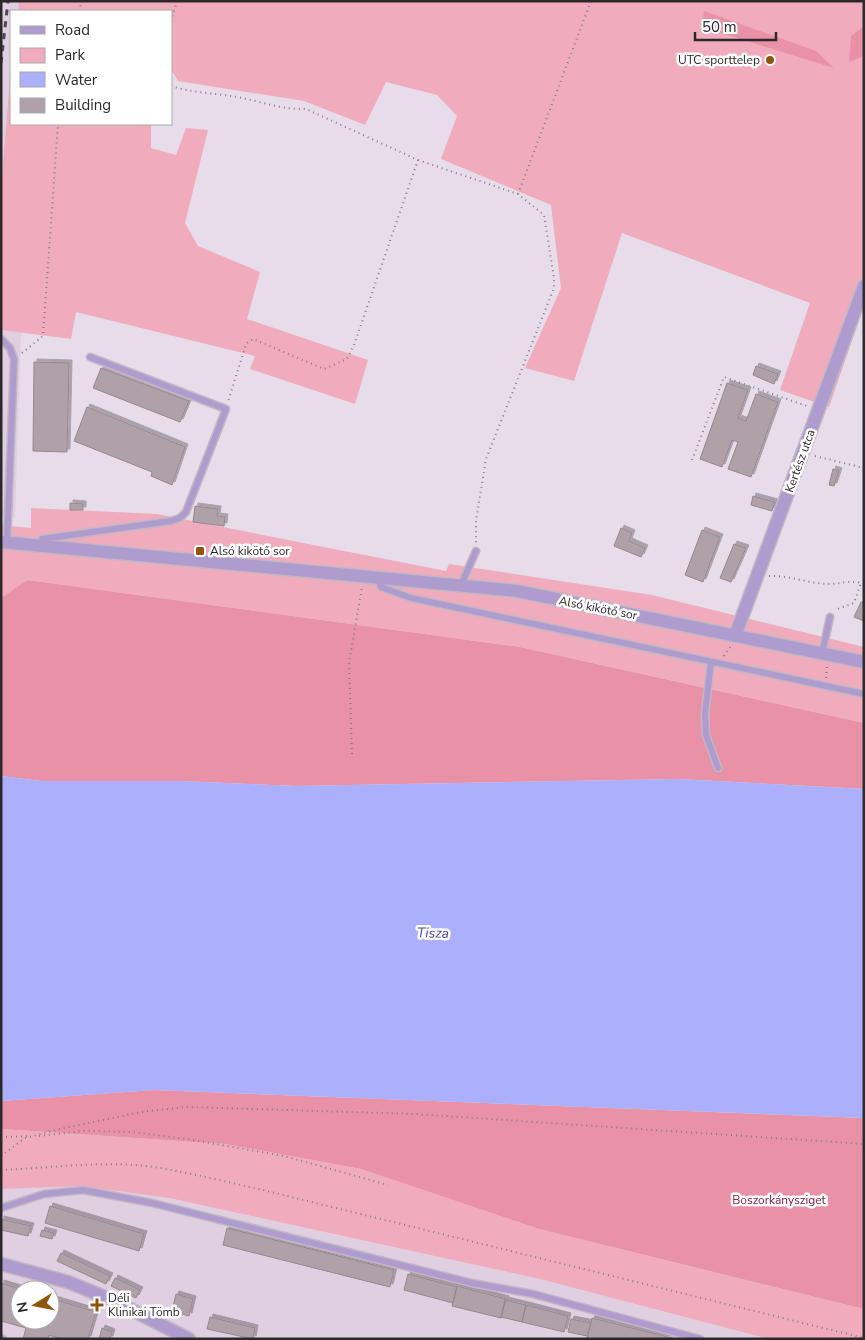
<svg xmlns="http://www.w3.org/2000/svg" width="865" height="1340" font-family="'Nunito Sans',sans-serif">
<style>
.built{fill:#dfcfe1;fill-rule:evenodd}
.green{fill:#f0acbc}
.forest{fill:#e891a7}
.water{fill:#acaffb}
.building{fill:#b0a1a9;stroke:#95878e;filter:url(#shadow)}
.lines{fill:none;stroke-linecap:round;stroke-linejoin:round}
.service-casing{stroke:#c2b8c3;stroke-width:9}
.minor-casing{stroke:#c2b8c3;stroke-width:15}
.path{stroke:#827b83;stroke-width:2;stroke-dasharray:1 4;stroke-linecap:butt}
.service{stroke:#af9ccf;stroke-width:6}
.minor{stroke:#af9ccf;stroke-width:12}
.rail{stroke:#504a50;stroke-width:3;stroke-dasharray:6 6;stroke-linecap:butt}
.poi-dot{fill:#8e550d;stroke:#fff;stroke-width:2}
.labels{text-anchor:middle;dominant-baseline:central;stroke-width:5;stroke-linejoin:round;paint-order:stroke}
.poi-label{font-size:12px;fill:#2c282c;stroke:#fff;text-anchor:start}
.street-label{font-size:12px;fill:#2c282c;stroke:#fff}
.park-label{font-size:12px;fill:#831e43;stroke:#fff}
.water-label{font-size:14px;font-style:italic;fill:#4a459c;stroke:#fff}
</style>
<defs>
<filter id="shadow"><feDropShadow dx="3" dy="-3" stdDeviation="0" flood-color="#0004"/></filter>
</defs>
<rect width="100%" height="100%" fill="#e7dce9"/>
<!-- built -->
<path class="built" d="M1,1h18l-1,10h-7v53l-10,124z
M1,330l20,2 -6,186 -14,-2z
M47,1186h34l88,12 371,81 229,60h-768v-150zM20,1290h30v30h-30z"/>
<!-- green -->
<path class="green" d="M19,1h845v305l-35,101 -49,-17 30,-87 -188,-70 -48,148 -49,-13 36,-80 -10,-83 -110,-46 16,-43 -20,-21 -51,-13 -21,43 -61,-24 -126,-20 -7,-12v-58h-153z
M11,64v60h140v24l25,7 10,-27 22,2 -23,93 13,23 62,26 -13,47 121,41 -13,44 -105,-35 5,-13 -179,-44 -5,27 -70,-9v-142z
M31,508l126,6 289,57 3,-7 203,31 212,52v76l-344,-76 -493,-67 -26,18v-73l30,3z
M1,1129l224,15 136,25 178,60 325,80v30h-95l-229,-60 -371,-81 -88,-12 -80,3z"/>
<!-- forest -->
<path class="forest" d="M704,11l112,40 18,17 -132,-41z
M864,26v30l-15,6 2,-26z
M27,580l493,67 344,76v66l-186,-10 -382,7 -116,-5h-139l-40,-5v-178z
M154,1090l710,28v191l-325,-80 -178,-60 -136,-25 -224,-15v-28z"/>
<!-- water -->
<path class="water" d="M1,776l40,5h139l116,5 382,-7 186,10v329l-710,-28 -153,11z"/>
<!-- building -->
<path class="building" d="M34,362l35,1 -2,89 -34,-1z
M756,366l22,8 -4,10 -21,-9z
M101,368l88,33 -9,21 -87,-34z
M727,383l21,7 -10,28 8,3 10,-27 22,8 -27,75 -23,-8 10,-27 -6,-2 -10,27 -22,-8z
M87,407l98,40 -13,38 -21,-9 1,-4 -78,-31z
M833,469l6,2 -5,15 -5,-1z
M753,496l22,6 -3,9 -21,-6z
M70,503l13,1v6h-13z
M195,506l23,3 -1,7 8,1 -1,9 -31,-4z
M621,528l11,5 -3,8 16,7 -4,9 -27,-11z
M702,530l18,7 -17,45 -18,-7z
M734,544l12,4 -15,34 -11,-4z
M861,602l3,1v18l-10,-4z
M50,1206l94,28 -5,17 -94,-28z
M1,1219l30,7 -3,10 -27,-6z
M227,1228l167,42 -4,17 -167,-42z
M42,1230l12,3 -2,6 -12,-3z
M61,1253l49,23 -4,8 -49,-23z
M408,1274l49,13 -4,16 -49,-13z
M115,1278l25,12 -4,8 -25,-12z
M1,1283l24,7h-5v30h30v-22l46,14 -8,27h-27l-12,-4 -1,4h-25l3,-11 -25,-7z
M457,1286l49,13 -5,19 -49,-12z
M176,1294l17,5 -4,17 -17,-5z
M505,1300l21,5 -4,17 -21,-5z
M526,1305l42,11 -4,16 -42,-10z
M210,1317l45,11 -2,11 -46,-10z
M592,1318l84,21h-89z
M571,1319l20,4 -4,13 -19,-4z
M102,1328l10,4 -2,7h-11z"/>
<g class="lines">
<defs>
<path id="service" d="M1,339l9,9 4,11 -7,184
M41,546l1,-7 129,-18 9,-3 6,-6 40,-103 -136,-52
M378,578l3,9 30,11 453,96
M461,585l15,-34
M822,654l8,-37
M711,662l-6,52 1,21 12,33
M1,1208l43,-14 39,-4 69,13 320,80 61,11 167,45
M1,1338l2,1"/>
<path id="minor" d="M1,542l516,49 347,71
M735,636l129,-350
M1,1264l67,18 44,18 77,39"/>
</defs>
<!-- service casing -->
<use href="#service" class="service-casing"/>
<!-- minor casing -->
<use href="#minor" class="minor-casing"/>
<!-- path -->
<path class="path" d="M79,11l3,-10
M171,21l6,-20
M171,86c21,7 44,7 66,11 23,4 45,13 69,12l112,51 -64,185 -7,14 -23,10 -71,-30 -7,5 -18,58
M418,160l100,34 26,21 10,63v10l-68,171 -10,62v23
M518,194l73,-193
M22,353l21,-17 15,-212
M815,456l49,12
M692,460l32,-83 83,29
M769,576c21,-1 40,8 60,8 12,0 20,-4 32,-1l-7,20 -19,7
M724,656l7,-10
M826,678l1,-12
M352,754l-3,-91 13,-76
M39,1136l44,-5 49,1 55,7 97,17 104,29
M1,1137l30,-1
M1,1156l24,-18 39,-10 83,-17 41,-4 228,7 448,30
M1,1170c50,-2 103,-10 153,-3 37,6 73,15 109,23l601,148"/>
<!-- service -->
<use href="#service" class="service"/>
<!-- minor -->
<use href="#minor" class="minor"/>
<!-- rail -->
<path class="rail" d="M1,63l7,-62"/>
</g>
<!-- markers -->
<g class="poi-dot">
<circle cx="770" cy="60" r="5"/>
<rect x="195" y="546" width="10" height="10" rx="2.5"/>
<path d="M94.5 1297.5h5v5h5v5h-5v5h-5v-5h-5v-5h5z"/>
</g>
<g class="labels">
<!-- poi labels -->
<g class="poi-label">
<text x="760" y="60" text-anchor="end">UTC sporttelep</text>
<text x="210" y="551">Alsó kikötő sor</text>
<text x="108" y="1298">Déli<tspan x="108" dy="14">Klinikai Tömb</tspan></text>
</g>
<!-- street labels -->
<g class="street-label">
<text transform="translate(800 461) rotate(-70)">Kertész utca</text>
<text transform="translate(598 608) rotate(11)">Alsó kikötő sor</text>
</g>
<!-- park labels -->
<g class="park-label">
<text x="779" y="1200">Boszorkánysziget</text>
</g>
<!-- water labels -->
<g class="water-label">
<text transform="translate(433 933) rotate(1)">Tisza</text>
</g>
</g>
<!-- border -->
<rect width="865" height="1340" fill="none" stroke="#2c282c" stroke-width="5"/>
<!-- legend -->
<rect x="10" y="10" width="162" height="115" fill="#ffffff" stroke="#aba9ab"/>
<rect x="20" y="26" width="25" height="8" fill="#af9ccf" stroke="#aba9ab"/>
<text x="55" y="35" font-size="15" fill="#2c282c">Road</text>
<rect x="20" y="48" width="25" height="15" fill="#f0acbc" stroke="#aba9ab"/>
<text x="55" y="60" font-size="15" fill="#2c282c">Park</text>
<rect x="20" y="72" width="25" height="15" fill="#acaffb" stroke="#aba9ab"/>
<text x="55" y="85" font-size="15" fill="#2c282c">Water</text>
<rect x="20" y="98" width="25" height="15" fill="#b0a1a9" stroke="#aba9ab"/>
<text x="55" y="110" font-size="15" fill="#2c282c">Building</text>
<!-- north arrow -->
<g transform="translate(35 1305) rotate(260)"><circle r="24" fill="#ffffff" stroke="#aba9ab"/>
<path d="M0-4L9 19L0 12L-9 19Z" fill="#8e550d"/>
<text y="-8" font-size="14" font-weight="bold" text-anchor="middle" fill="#2c282c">N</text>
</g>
<!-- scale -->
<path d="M695 32v8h81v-8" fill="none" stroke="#2c282c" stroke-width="2.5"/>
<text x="702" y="32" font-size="15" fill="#2c282c" stroke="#ffffff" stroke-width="4" paint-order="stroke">50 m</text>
</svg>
